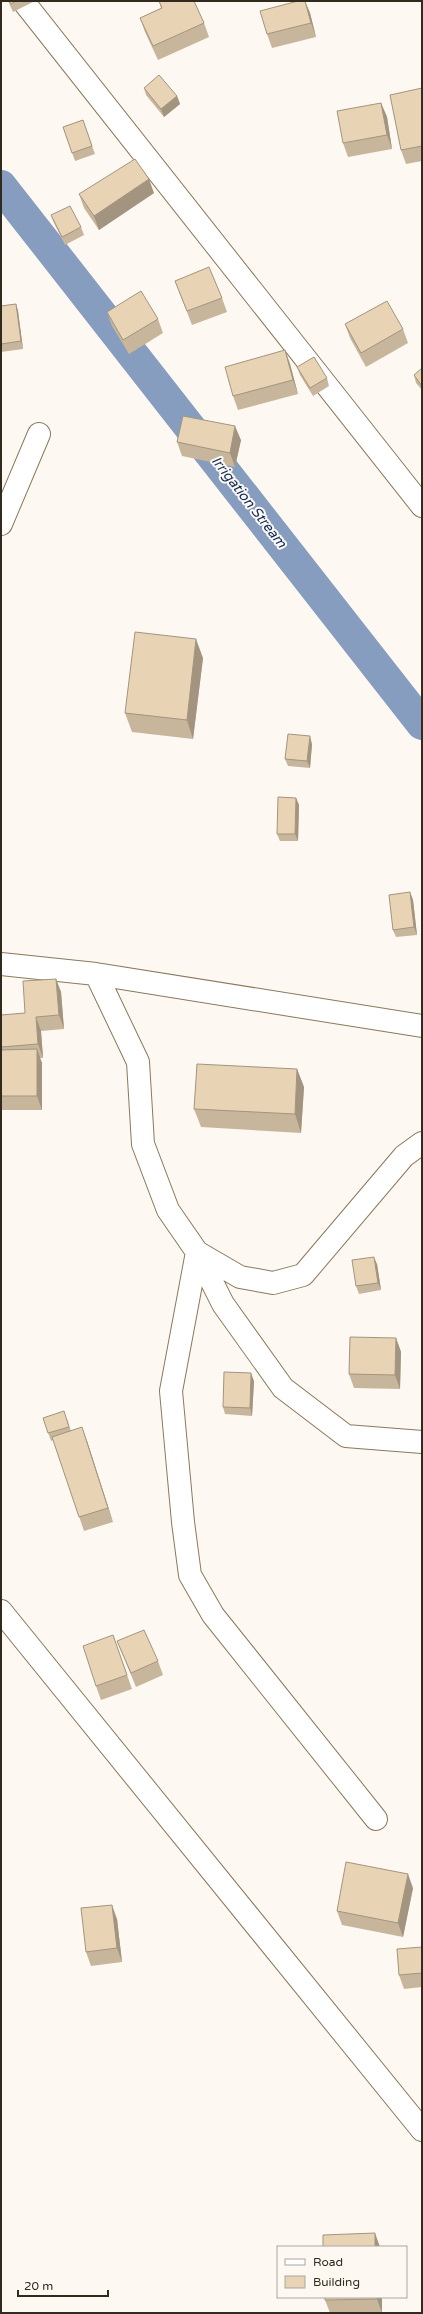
<svg xmlns="http://www.w3.org/2000/svg" width="423" height="2314" font-family="'Varela Round',sans-serif">
<style>
.lines{fill:none;stroke-linecap:round;stroke-linejoin:round}
.canal{stroke:#879dc0;stroke-width:32}
.street-casing{stroke:#8a785b;stroke-width:24}
.street{stroke:#fff;stroke-width:22}
.wall{fill:#c8b69c}
.shaded-wall{fill:#a2947f}
.building{fill:#e8d4b5;stroke:#a2947f}
.labels{text-anchor:middle;dominant-baseline:central;stroke-width:4;stroke-linejoin:round;paint-order:stroke}
.water-label{font-size:14px;font-style:italic;fill:#102c59;stroke:#fdf9f2}
</style>
<rect width="100%" height="100%" fill="#fdf9f2"/>
<g class="lines">
<!-- canal -->
<path class="canal" d="M1,186l421,538"/>
<defs>
<path id="street" d="M23,1l399,505
M1,524l38,-90
M1,964l95,10 326,52
M96,974l42,88 5,82 25,66 29,42 43,25 33,6 30,-8 101,-119 18,-13
M1,1611l421,519
M376,1819l-163,-204 -23,-40 -7,-53 -12,-131 26,-139 26,52 60,84 63,48 76,6"/>
</defs>
<!-- street casing -->
<use href="#street" class="street-casing"/>
<!-- street -->
<use href="#street" class="street"/>
</g>
<!-- wall -->
<path class="wall" d="M8,1h27l-22,11z
M159,1h35l10,22 5,14 -51,23 -13,-28 -5,-14 21,-10z
M305,1l5,12 6,24 -44,11 -5,-14z
M144,88l33,8 3,8 -16,13 -18,-22z
M422,88v73l-16,3 -5,-14z
M381,103l6,14 5,32 -44,8 -5,-14z
M83,120l12,34 -20,7 -12,-34z
M154,193l-55,37 -15,-22 -5,-14z
M51,215l30,12 3,8 -19,10 -11,-22z
M175,281l47,17 5,14 -35,13z
M16,304l2,7 5,38 -22,3v-46z
M107,312l51,7 5,14 -34,21 -17,-28z
M345,324l58,5 5,14 -42,24 -16,-29z
M285,350l5,14 8,30 -60,16 -5,-14z
M297,367l30,11 2,8 -16,10 -13,-21z
M422,368v22l-6,-7 -2,-8z
M241,440l-6,27 -53,-11 -5,-14z
M203,658l-10,81 -61,-7 -7,-19z
M312,744l-2,24 -22,-2 -3,-7z
M296,798l3,7 -1,36h-18l-3,-7z
M410,892l3,8 4,35 -21,2 -3,-7z
M56,979l5,13 3,37 -23,2 2,27h-3l2,5v47h-41v-95l24,-2z
M297,1069l7,18 -3,46 -100,-6 -7,-18z
M377,1264l4,26 -22,4 -3,-8z
M396,1338l5,14 -1,37 -46,-1 -5,-14z
M254,1381l-2,35 -27,-2 -2,-7z
M43,1418l24,1 4,12 16,10 26,81 -29,9 -31,-91 -2,1z
M113,1635l19,54 -31,11 -5,-14z
M117,1641l41,20 5,14 -27,12z
M413,1888l-10,49 -61,-12 -5,-14z
M117,1919l5,43 -31,4 -5,-14z
M422,1947v40l-18,2 -5,-14z
M325,2297h57v16h-52l-5,-13z"/>
<!-- shaded-wall -->
<path class="shaded-wall" d="M305,1l5,12 6,24 -5,-14z
M177,96l3,8 -16,13 -3,-8z
M381,103l6,14 5,32 -5,-14z
M149,179l5,14 -55,37 -5,-14z
M16,304l2,7 5,38 -2,-8z
M285,350l5,14 8,30 -5,-14z
M235,426l6,14 -6,27 -5,-14z
M196,639l7,19 -10,81 -6,-19z
M310,736l2,8 -2,24 -3,-7z
M296,798l3,7 -1,36 -3,-7z
M410,892l3,8 4,35 -3,-8z
M56,979l5,13 3,37 -5,-14z
M36,1017l5,14 2,27 -5,-14z
M37,1049l5,14v47l-5,-14z
M297,1069l7,18 -3,46 -6,-19z
M374,1257l3,7 4,26 -3,-7z
M396,1338l5,14 -1,37 -5,-14z
M251,1373l3,8 -2,35 -2,-8z
M82,1427l5,14 26,81 -5,-14z
M408,1874l5,14 -10,49 -5,-14z
M112,1905l5,14 5,43 -5,-14z
M375,2233l5,14h-5z
M377,2297h5v16l-5,-14z"/>
<!-- building -->
<path class="building" d="M9,1h7l-5,3z
M159,1h35l10,22 -51,23 -13,-28 22,-10z
M298,1h7l6,22 -44,11 -7,-23z
M159,75l18,21 -16,13 -17,-21z
M422,88v58l-21,4 -11,-55z
M381,103l6,32 -44,8 -6,-32z
M83,120l9,26 -20,7 -9,-26z
M135,159l14,20 -55,37 -15,-22z
M70,206l11,21 -19,10 -11,-22z
M209,267l13,31 -35,13 -12,-30z
M141,291l17,28 -35,21 -16,-28z
M387,301l16,28 -42,24 -16,-29z
M16,304l5,37 -20,3v-38z
M285,350l8,30 -60,16 -8,-29z
M314,357l13,21 -17,10 -13,-21z
M422,368v18l-8,-11z
M183,416l52,10 -5,27 -53,-11z
M135,632l61,7 -9,81 -62,-7z
M288,734l22,2 -3,25 -22,-2z
M278,797l18,1 -1,36h-18z
M410,892l4,35 -21,3 -4,-35z
M56,979l3,36 -23,2 2,27 -37,3v-32l24,-2 -2,-32z
M37,1049v47h-36v-46z
M197,1064l100,5 -2,45 -101,-5z
M374,1257l4,26 -22,3 -4,-26z
M350,1337l46,1 -1,37 -46,-1z
M224,1372l27,1 -1,35 -27,-1z
M64,1411l5,16 -21,6 -5,-15z
M82,1427l26,81 -29,9 -27,-80z
M144,1630l14,31 -27,12 -14,-32z
M113,1635l14,40 -31,11 -13,-40z
M346,1862l62,12 -10,49 -61,-12z
M112,1905l5,43 -31,4 -5,-44z
M422,1947v26l-23,2 -2,-26z
M375,2233v14h-52v-12z
M325,2297h52v2l-52,1z"/>
<g class="labels">
<!-- water labels -->
<g class="water-label">
<text transform="translate(249 502) rotate(52)">Irrigation Stream</text>
</g>
</g>
<!-- border -->
<rect width="423" height="2314" fill="none" stroke="#312a1d" stroke-width="4"/>
<!-- legend -->
<rect x="277" y="2246" width="130" height="52" fill="#fdf9f2" stroke="#aba69d"/>
<rect x="285" y="2259" width="20" height="6" fill="#ffffff" stroke="#aba69d"/>
<text x="313" y="2266" font-size="12" fill="#312a1d">Road</text>
<rect x="285" y="2276" width="20" height="12" fill="#e8d4b5" stroke="#aba69d"/>
<text x="313" y="2286" font-size="12" fill="#312a1d">Building</text>
<!-- scale -->
<path d="M18 2290v6h90v-6" fill="none" stroke="#312a1d" stroke-width="2"/>
<text x="24" y="2290" font-size="12" fill="#312a1d" stroke="#fdf9f2" stroke-width="3" paint-order="stroke">20 m</text>
</svg>
